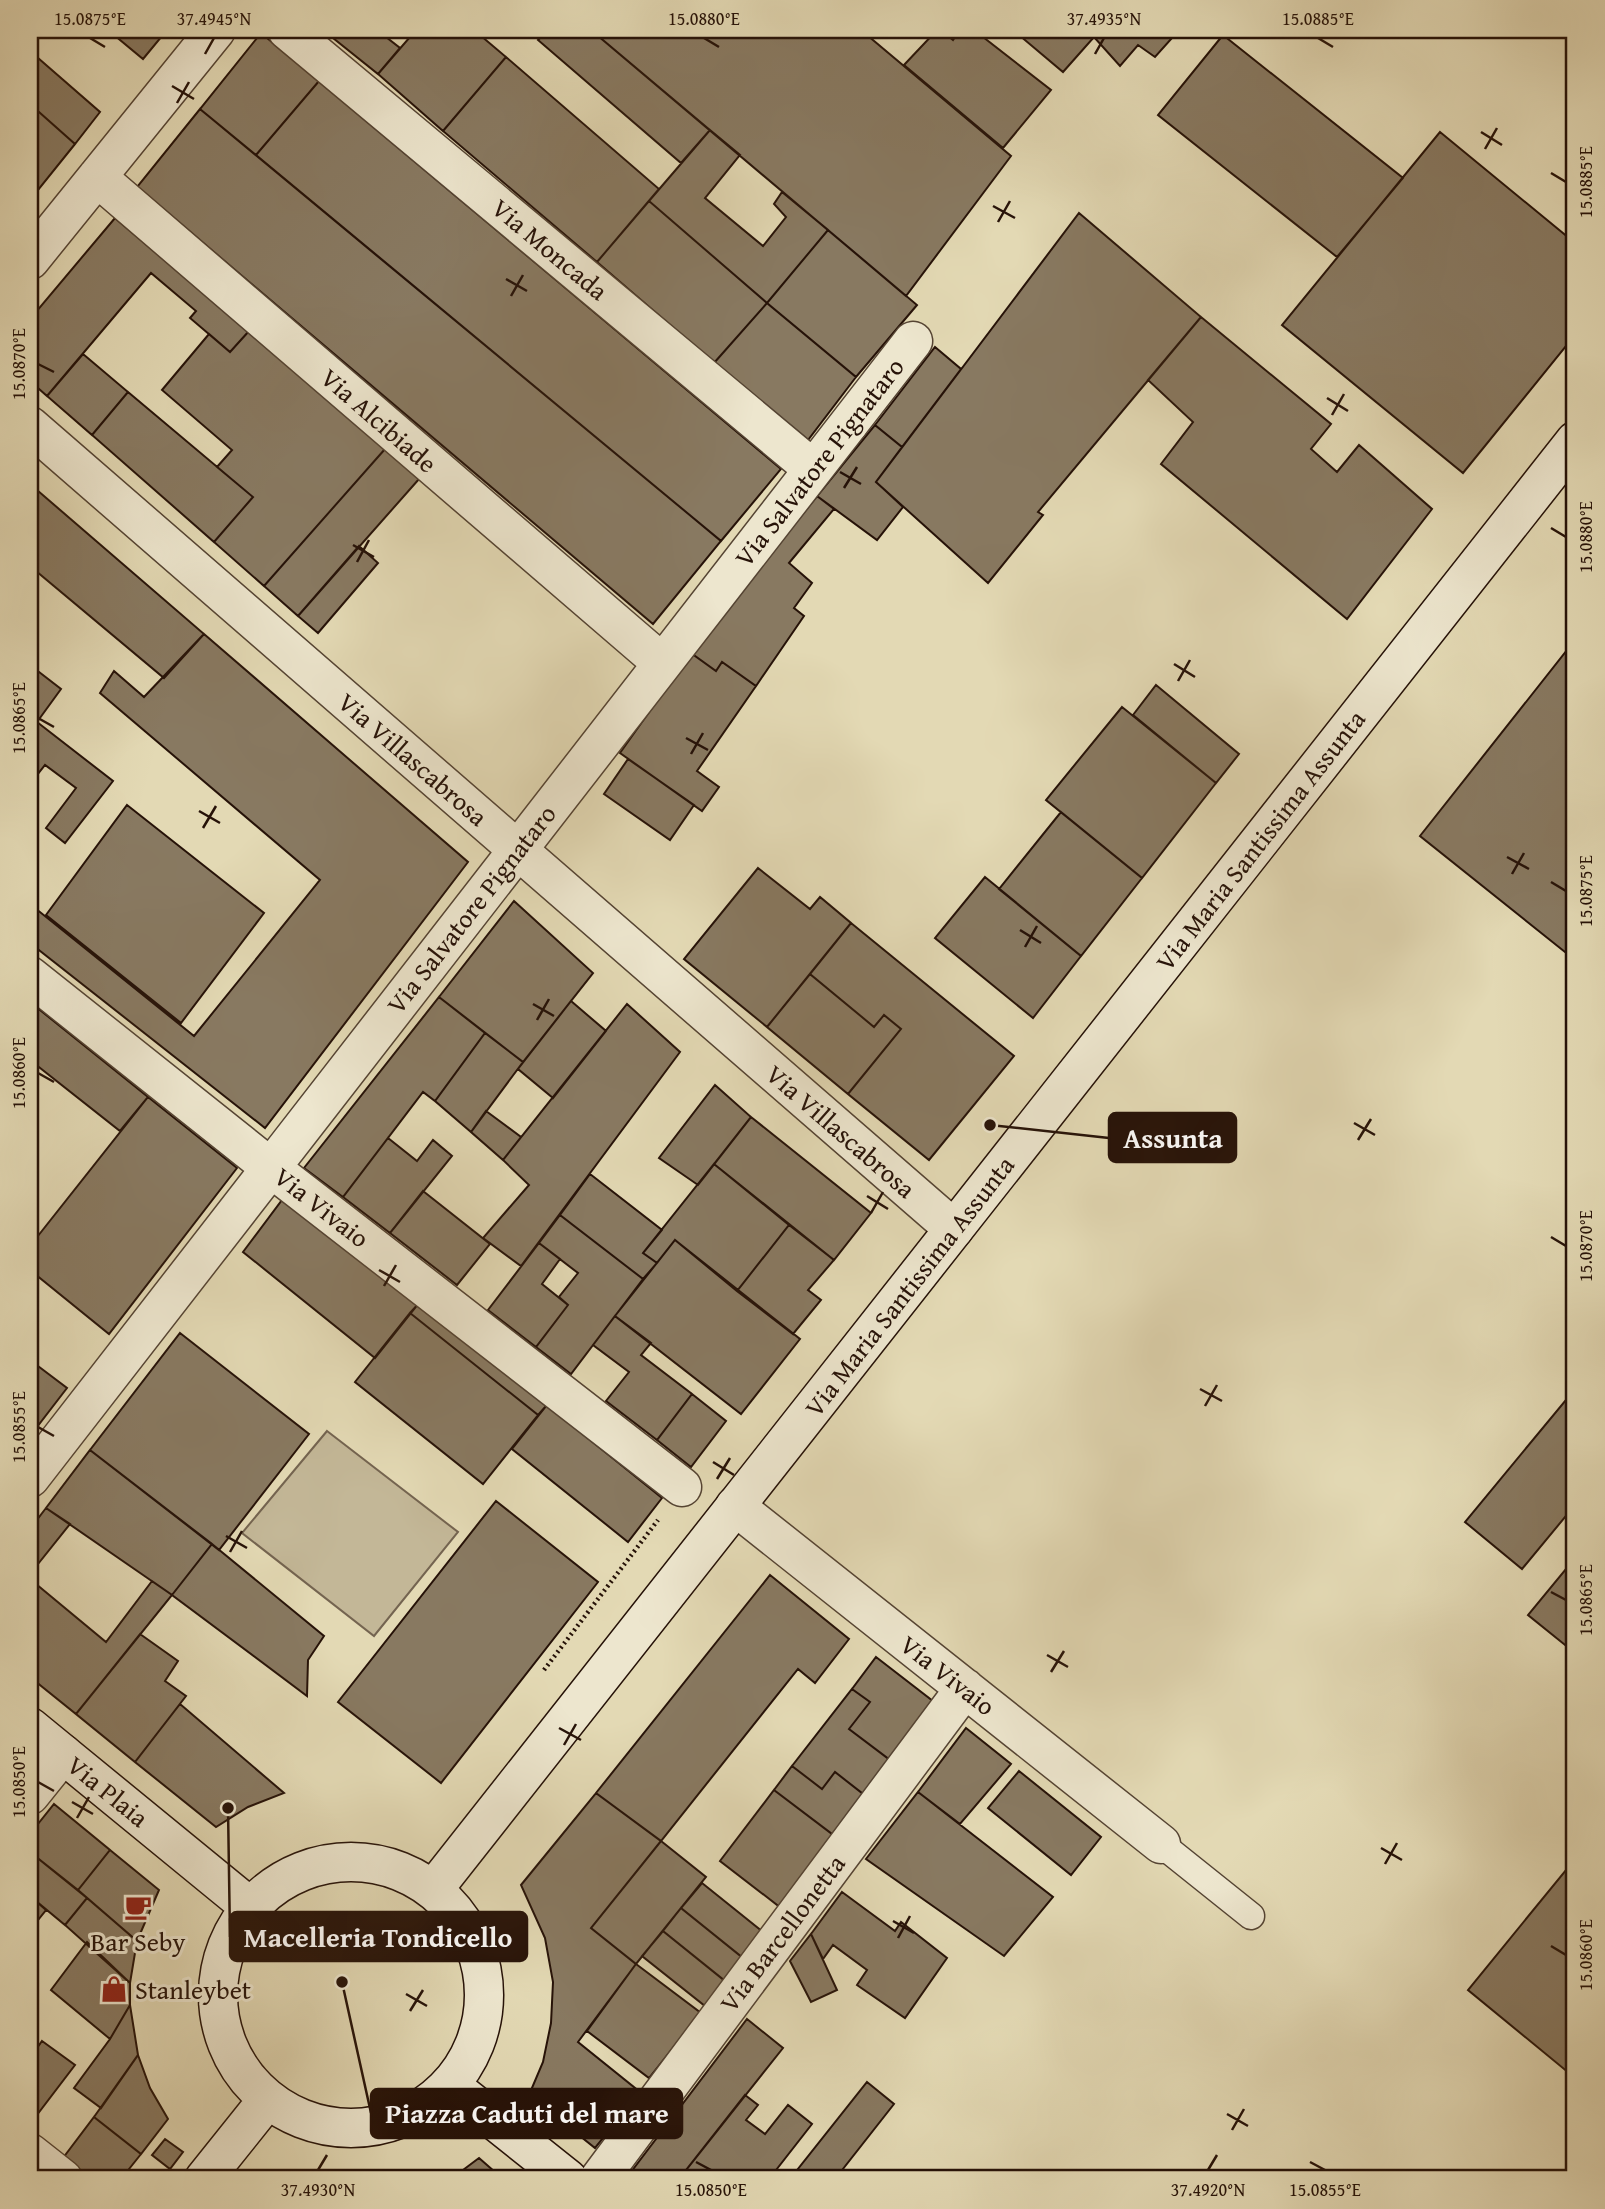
<svg xmlns="http://www.w3.org/2000/svg" width="1605" height="2209" font-family="'Gentium Book Plus',serif">
<style>
.green{fill:#c3b797;stroke:#746450;stroke-width:2}
.building{fill:#887961;stroke:#261208;stroke-width:2}
.lines{fill:none;stroke-linecap:round;stroke-linejoin:round}
.lane-casing{stroke:#543;stroke-width:29}
.street-casing{stroke:#543;stroke-width:41}
.secondary-casing{stroke:#261208;stroke-width:41}
.path{stroke:#261208;stroke-width:4.5;stroke-dasharray:2 3.5;stroke-linecap:butt}
.lane{stroke:#ede6ce;stroke-width:26}
.street{stroke:#ede6ce;stroke-width:38}
.secondary{stroke:#ede6ce;stroke-width:38}
.ticks{fill:none;stroke:#261208;stroke-width:2.5}
.labels{text-anchor:middle;dominant-baseline:central;stroke-width:6;stroke-linejoin:round;paint-order:stroke}
.street-label{font-size:26px;fill:#261208;stroke:#ede6ce}
.poi-label{font-size:26px;fill:#261208;stroke:#ede6ce}
.leader{fill:none;stroke:#261208;stroke-width:2.5}
.callout-dot{fill:#261208;stroke:#ede6ce;stroke-width:2.5}
.callout{fill:#261208;stroke:#261208;stroke-width:2.5}
.callout-label{font-size:28px;text-anchor:middle;font-weight:bold;fill:#fff}
.neatline{fill:none;stroke:#261208;stroke-width:2.5}
.ticks-label{font-size:18px;text-anchor:middle;fill:#261208}
</style>
<rect width="100%" height="100%" fill="#e3d9b4"/>
<filter id="stains"><feTurbulence type="fractalNoise" baseFrequency=".00286" numOctaves="4"/><feColorMatrix values="0 0 0 0 .2 0 0 0 0 .09 0 0 0 0 .02 0 0 0 .5 -.17"/></filter>
<radialGradient id="worn" r=".72"><stop offset=".6" stop-color="#630" stop-opacity="0"/><stop offset="1" stop-color="#630" stop-opacity=".3"/></radialGradient>
<!-- green -->
<path class="green" d="M327,1431l131,101 -84,104 -132,-103z"/>
<!-- building -->
<path class="building" d="M108,30h59l-24,29z
M323,30h54l23,18 -22,26z
M416,30h58l32,27 -63,74 -65,-57z
M548,30h43l119,100 -29,33 -143,-123z
M591,30h270l150,126 -105,140z
M937,30h4l12,10 7,-10h14l77,60 -48,58 -99,-83z
M1013,30h152l7,8 -17,19 -17,-12 -18,21 -26,-29 -31,35z
M261,33l58,48 -63,74 -56,-46z
M1223,35l180,143 -66,79 -179,-142z
M30,51l70,61 -25,32 -45,-40z
M506,57l153,132 -62,73 -154,-131z
M319,81l462,388 -60,72 -465,-386z
M30,104l45,40 -45,56z
M200,109l521,432 -68,83 -516,-437z
M710,130l30,25 -35,43 58,48 23,-29 -12,-13 8,-12 46,38 -61,73 -118,-102z
M1440,132l135,111v92l-112,138 -181,-148z
M649,201l118,102 -53,60 -117,-101z
M1079,213l122,104 -163,195 5,3 -55,68 -112,-101z
M115,218l134,113 -19,21 -40,-34 6,-7 -45,-38 -104,123 -17,-15v-62z
M828,230l89,75 -61,72 -89,-74z
M767,303l89,74 -48,63 -94,-77z
M1201,317l130,107 -20,25 26,23 22,-27 73,64 -85,110 -186,-155 32,-42 -45,-42z
M249,331l136,118 -121,137 -50,-44 39,-45 -36,-30 15,-17 -70,-60 47,-56 21,18z
M935,347l26,22 -59,78 -27,-22z
M83,354l45,38 -36,43 -45,-39z
M128,392l125,105 -39,45 -122,-107z
M875,425l27,22 -26,35 27,25 -26,33 -60,-44z
M385,449l34,30 -121,137 -34,-30z
M30,484l174,150 -40,44 -134,-112z
M817,496l17,13 -45,54 23,20 -18,25 10,8 -48,70 -34,-24 -6,9 -25,-18z
M359,546l19,17 -60,70 -20,-17z
M204,634l264,228 -203,266 -235,-185v-39l164,132 126,-156 -220,-187 14,-22 30,26z
M1575,640v320l-155,-124z
M691,653l25,18 6,-9 34,24 -59,85 22,16 -17,24 -82,-58z
M30,665l31,24 -24,33 -7,-7z
M1156,685l83,69 -23,29 -83,-68z
M1122,707l94,76 -74,95 -96,-78z
M37,722l76,59 -48,62 -19,-15 30,-40 -31,-23 -15,19v-53z
M628,759l66,46 -24,35 -66,-46z
M127,805l137,108 -83,110 -135,-108z
M1061,812l81,66 -61,78 -82,-67z
M758,868l52,41 10,-12 31,26 -84,104 -83,-68z
M985,877l96,79 -48,62 -98,-80z
M514,901l79,72 -70,89 -84,-65z
M851,923l163,133 -85,104 -81,-66 53,-65 -17,-14 -10,12 -64,-53z
M810,974l64,53 10,-12 17,14 -53,65 -81,-67z
M439,997l46,36 -50,68 -12,-9 -80,105 -39,-29z
M571,1001l35,30 -53,67 -35,-29z
M30,1002l118,95 -28,34 -90,-71z
M627,1004l53,48 -159,214 -38,-28 46,-53 -26,-25z
M485,1033l38,29 -52,70 -36,-31z
M715,1085l36,32 -53,68 -39,-27z
M148,1097l89,71 -128,166 -79,-64v-24z
M486,1111l35,26 -18,23 -32,-28z
M751,1117l120,96 -37,47 -120,-96z
M388,1138l29,23 16,-21 19,16 -62,77 -47,-36z
M714,1164l75,61 -52,66 -62,-51 -18,23 -14,-10z
M590,1174l72,56 -19,23 14,10 -14,16 -83,-64z
M423,1191l67,53 -33,41 -67,-52z
M285,1196l134,107 -44,55 -132,-106z
M560,1215l83,64 -72,95 -35,-27 32,-42 -9,-8 19,-24 -39,-30z
M789,1225l45,35 -26,30 13,10 -28,34 -56,-43z
M675,1240l125,99 -59,75 -126,-98z
M539,1243l21,16 -18,25 26,21 -32,42 -48,-37z
M419,1303l128,102 -9,10 -128,-102z
M410,1313l128,102 -55,69 -128,-102z
M615,1316l36,27 -10,12 51,39 -35,46 -51,-39 23,-29 -36,-27z
M180,1333l129,101 -90,116 -129,-100z
M30,1360l37,28 -37,48z
M1575,1389v116l-53,64 -57,-47z
M692,1394l34,27 -35,46 -34,-27z
M547,1405l115,93 -34,44 -116,-93z
M90,1450l122,94 -40,51 -126,-87z
M496,1501l102,81 -157,201 -103,-81z
M46,1508l24,16 -40,50v-45z
M212,1544l112,92 -16,24 -1,36 -135,-101z
M1575,1558v95l-47,-38z
M770,1575l79,64 -34,44 -17,-14 -137,172 -65,-48z
M30,1579l76,63 46,-61 20,14 -96,119 -46,-37z
M140,1634l38,27 -13,20 21,15 -51,66 -59,-48z
M876,1657l62,48 -44,58 -45,-34 21,-27 -18,-13z
M852,1689l18,13 -21,27 45,34 -27,34 -32,-25 -13,17 -30,-23z
M180,1704l104,89 -36,14 -32,20 -81,-65z
M966,1728l45,36 -51,60 -42,-32z
M792,1766l30,23 13,-17 32,25 -31,40 -62,-47z
M1019,1771l82,66 -30,38 -83,-67z
M774,1790l62,47 -55,71 -61,-47z
M918,1792l135,105 -49,59 -138,-97z
M596,1793l65,48 -70,87 45,36 -58,78 62,50 -45,56 -66,-53 14,-33 8,-39 2,-41 -8,-44 -24,-53z
M54,1804l56,46 -32,40 -48,-38v-18z
M661,1841l45,36 -70,87 -45,-36z
M110,1850l49,40 -22,51 -59,-51z
M30,1852l57,46 -22,27 -35,-29z
M1575,1859v219l-107,-88z
M702,1883l61,49 -20,26 -62,-50z
M842,1892l53,39 6,-9 46,36 -42,60 -48,-33 10,-15 -34,-25 -10,14 -12,-25z
M30,1896l16,14 -16,20z
M87,1898l50,43 -7,42 -65,-58z
M681,1908l62,50 -18,23 -62,-50z
M663,1931l62,50 -20,25 -63,-50z
M811,1934l26,56 -26,12 -21,-41z
M87,1942l43,41v22l-20,34 -59,-49z
M636,1964l65,49 -52,65 -62,-47z
M130,2005l8,50 -37,53 -27,-20 36,-49z
M747,2019l36,29 -104,131h-46l-5,-3z
M42,2041l33,24 -45,59v-66z
M138,2055l12,33 18,31 -27,35 -47,-37z
M867,2082l27,22 -59,75h-45z
M745,2095l13,10 -12,15 19,14 23,-29 24,19 -43,55h-90z
M94,2117l47,37 -20,25h-31l-27,-21z
M165,2139l18,13 -13,17 -18,-14z
M479,2158l24,21h-54l10,-6z"/>
<g class="lines">
<defs>
<path id="lane" d="M1161,1844l90,72"/>
<path id="street" d="M287,30l526,439
M97,177l565,486
M30,260l186,-230
M30,426l924,803
M30,976l241,192 411,319
M30,1478l883,-1137
M735,1506l426,338
M30,1795l33,-41
M30,2153l33,26
M599,2179l366,-491"/>
<path id="secondary" d="M30,1727l221,181
M218 1995a133 133 0 1 1 266 0a133 133 0 1 1-266 0Z
M433,1890l1142,-1449
M450,2085l118,94
M204,2179l64,-80"/>
</defs>
<!-- lane casing -->
<use href="#lane" class="lane-casing"/>
<!-- street casing -->
<use href="#street" class="street-casing"/>
<!-- secondary casing -->
<use href="#secondary" class="secondary-casing"/>
<!-- path -->
<path class="path" d="M544,1670l114,-150"/>
<!-- lane -->
<use href="#lane" class="lane"/>
<!-- street -->
<use href="#street" class="street"/>
<!-- secondary -->
<use href="#secondary" class="secondary"/>
</g>
<!-- ticks -->
<path class="ticks" d="M90,38l15,9M704,38l15,9M1318,38l15,9M205,54l9,-16M1095,54l9,-16M172,86l22,13M177,103l12,-21M1481,132l21,13M1485,149l12,-21M1551,173l15,9M993,206l22,12M998,222l12,-21M506,279l21,12M511,296l12,-21M38,364l16,8M1327,398l21,13M1332,415l12,-21M840,472l21,12M844,488l13,-21M1551,528l15,9M353,545l21,12M357,562l12,-22M1174,664l21,13M1178,681l12,-21M38,718l16,9M686,738l22,12M691,754l12,-21M199,811l21,12M203,828l13,-22M1507,857l22,12M1512,874l12,-21M1551,882l15,9M1020,930l21,13M1025,947l12,-21M533,1004l21,12M537,1020l12,-21M38,1073l16,9M1354,1123l21,12M1358,1140l13,-21M867,1196l21,13M871,1213l12,-21M1551,1237l15,9M379,1270l21,12M384,1286l12,-21M1200,1389l22,12M1205,1406l12,-21M38,1427l16,9M713,1462l21,13M717,1479l13,-21M226,1536l21,12M230,1552l12,-21M1551,1592l15,8M1047,1655l21,12M1051,1672l13,-21M559,1728l22,12M564,1745l12,-21M38,1782l16,9M72,1802l21,12M77,1818l12,-21M1381,1848l21,12M1385,1864l12,-21M893,1921l21,12M898,1938l12,-22M1551,1946l15,9M406,1994l21,12M410,2011l13,-21M1227,2114l21,12M1232,2130l12,-21M696,2162l15,8M1310,2162l15,8M318,2170l9,-15M1208,2170l9,-15"/>
<!-- icons -->
<defs>
<symbol id="cafe-bare" viewBox="-9 -9 18 18"><path d="M-5.5-4.5H6V0H3Q3 3.5 0 3.5H-2.5Q-5.5 3.5-5.5 0ZM3-3.2v2h1.7v-2ZM-6 4.5H4V6H-6Z" fill="#8f2418" stroke="#ede6ce" stroke-width="2.5" paint-order="stroke"/></symbol>
<symbol id="shop-bare" viewBox="-9 -9 18 18"><path d="M-5-2.5h2.3a2.7 3.5 0 0 1 5.4 0H5L5.5 6h-11ZM-1.5-2.5h3a1.5 2.3 0 0 0-3 0Z" fill="#8f2418" stroke="#ede6ce" stroke-width="2.5" paint-order="stroke"/></symbol>
</defs>
<g fill-rule="evenodd">
<use href="#cafe-bare" x="119" y="1888" width="38" height="38"/>
<use href="#shop-bare" x="95" y="1970" width="38" height="38"/>
</g>
<g class="labels">
<!-- street labels -->
<g class="street-label">
<text transform="translate(550 249) rotate(40)">Via Moncada</text>
<text transform="translate(379 420) rotate(41)">Via Alcibiade</text>
<text transform="translate(819 462) rotate(-52)">Via Salvatore Pignataro</text>
<text transform="translate(413 759) rotate(41)">Via Villascabrosa</text>
<text transform="translate(1260 840) rotate(-52)">Via Maria Santissima Assunta</text>
<text transform="translate(471 909) rotate(-52)">Via Salvatore Pignataro</text>
<text transform="translate(841 1131) rotate(41)">Via Villascabrosa</text>
<text transform="translate(322 1207) rotate(38)">Via Vivaio</text>
<text transform="translate(909 1286) rotate(-52)">Via Maria Santissima Assunta</text>
<text transform="translate(948 1675) rotate(38)">Via Vivaio</text>
<text transform="translate(108 1791) rotate(39)">Via Plaia</text>
<text transform="translate(782 1933) rotate(-53)">Via Barcellonetta</text>
</g>
<!-- poi labels -->
<g class="poi-label">
<text x="138" y="1941">Bar Seby</text>
<text x="135" y="1989" text-anchor="start">Stanleybet</text>
</g>
</g>
<!-- callouts -->
<path class="leader" d="M990 1125L1109 1138M228 1808L230 1937M342 1982L371 2113"/>
<g class="callout-dot">
<circle cx="990" cy="1125" r="7"/>
<circle cx="228" cy="1808" r="7"/>
<circle cx="342" cy="1982" r="7"/>
</g>
<g class="callout">
<rect x="1109" y="1113" width="127" height="49" rx="7"/>
<rect x="230" y="1912" width="297" height="49" rx="7"/>
<rect x="371" y="2089" width="311" height="49" rx="7"/>
</g>
<g class="callout-label">
<text x="1173" y="1148">Assunta</text>
<text x="378" y="1947">Macelleria Tondicello</text>
<text x="527" y="2123">Piazza Caduti del mare</text>
</g>
<!-- margin -->
<rect width="1605" height="2209" fill="none" stroke="#e3d9b4" stroke-width="77"/>
<rect x="38" y="38" width="1528" height="2132" class="neatline"/>
<g class="ticks-label">
<text x="90" y="25">15.0875°E</text>
<text x="214" y="25">37.4945°N</text>
<text x="704" y="25">15.0880°E</text>
<text x="1104" y="25">37.4935°N</text>
<text x="1318" y="25">15.0885°E</text>
<text transform="translate(1586 182) rotate(-90)" y="6">15.0885°E</text>
<text transform="translate(19 364) rotate(-90)" y="6">15.0870°E</text>
<text transform="translate(1586 537) rotate(-90)" y="6">15.0880°E</text>
<text transform="translate(19 718) rotate(-90)" y="6">15.0865°E</text>
<text transform="translate(1586 891) rotate(-90)" y="6">15.0875°E</text>
<text transform="translate(19 1073) rotate(-90)" y="6">15.0860°E</text>
<text transform="translate(1586 1246) rotate(-90)" y="6">15.0870°E</text>
<text transform="translate(19 1427) rotate(-90)" y="6">15.0855°E</text>
<text transform="translate(1586 1600) rotate(-90)" y="6">15.0865°E</text>
<text transform="translate(19 1782) rotate(-90)" y="6">15.0850°E</text>
<text transform="translate(1586 1955) rotate(-90)" y="6">15.0860°E</text>
<text x="318" y="2196">37.4930°N</text>
<text x="711" y="2196">15.0850°E</text>
<text x="1208" y="2196">37.4920°N</text>
<text x="1325" y="2196">15.0855°E</text>
</g>
<rect width="100%" height="100%" filter="url(#stains)"/>
<rect width="100%" height="100%" fill="url(#worn)"/>
</svg>
